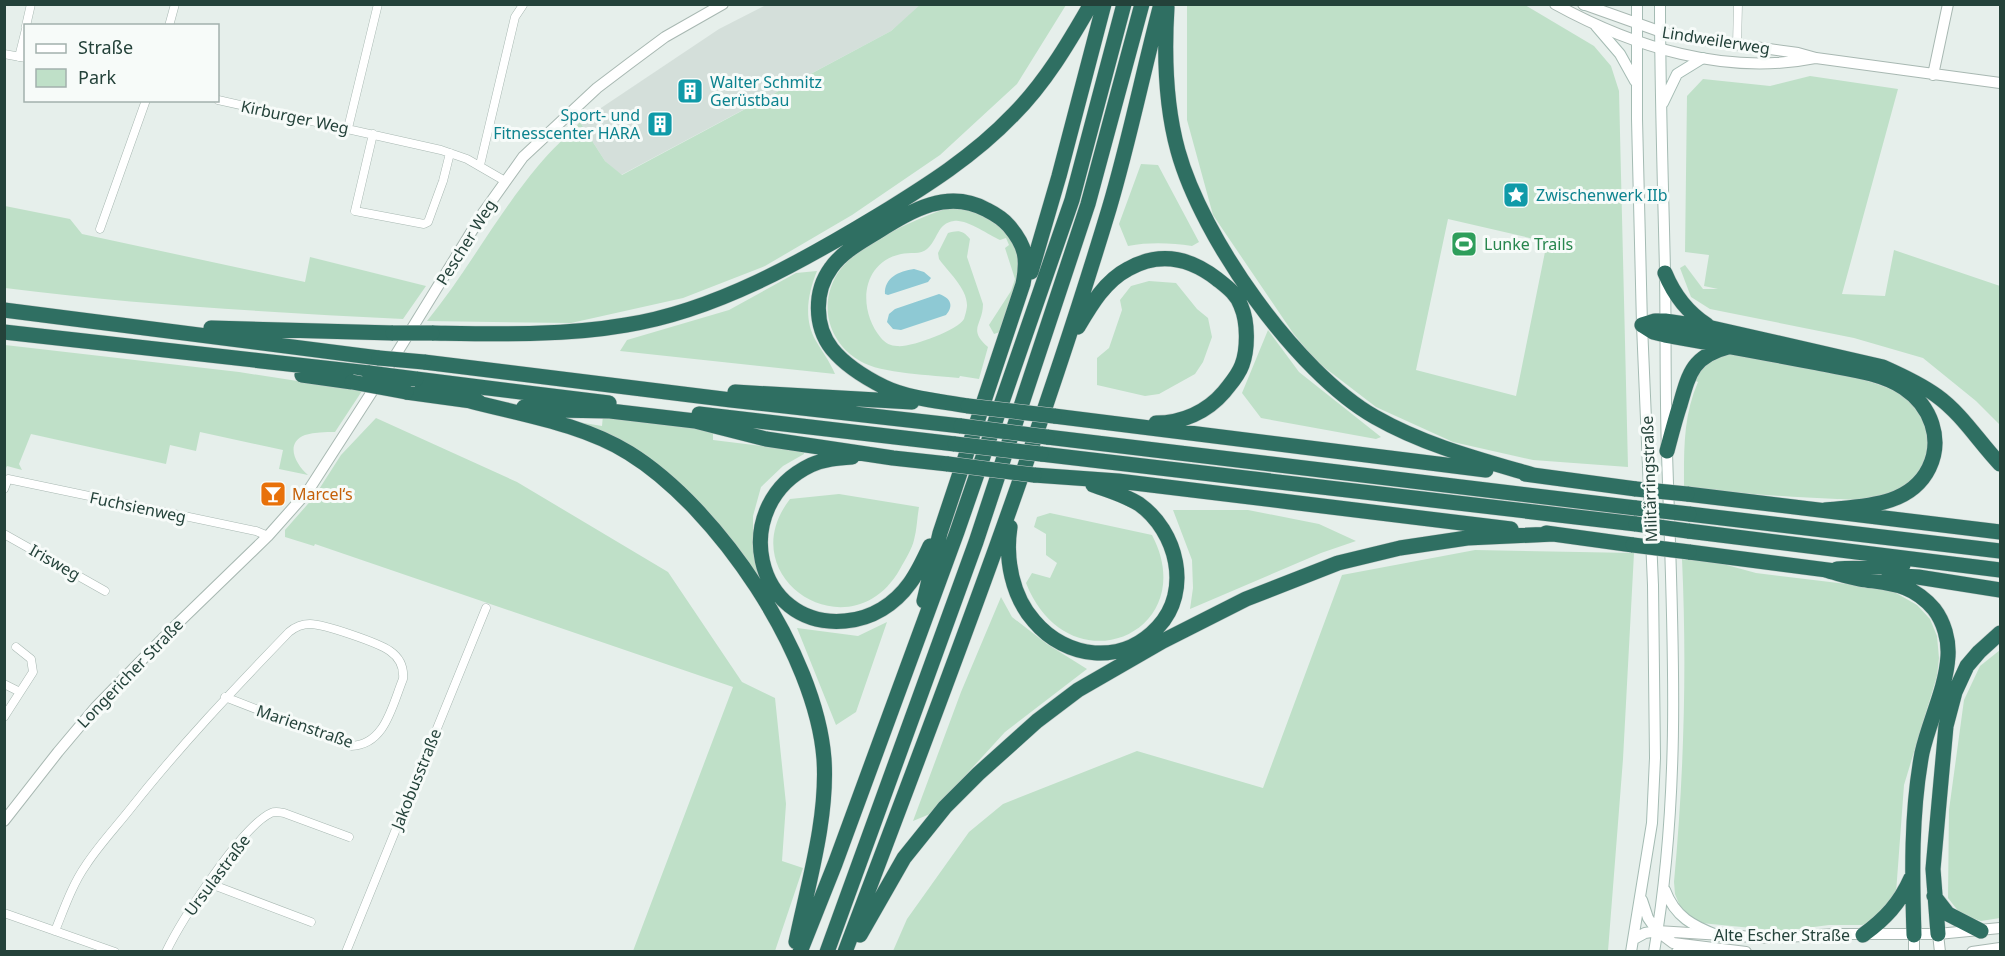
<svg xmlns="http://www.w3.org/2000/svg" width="2005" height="956" font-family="'Noto Sans',sans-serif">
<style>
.built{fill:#d4dfda}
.green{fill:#bfe0c8;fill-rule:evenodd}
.water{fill:#8ec9d4}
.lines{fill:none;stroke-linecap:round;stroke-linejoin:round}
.minor-casing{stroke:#a8b8b2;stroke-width:9}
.tertiary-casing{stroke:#a8b8b2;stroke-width:12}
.secondary-casing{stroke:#a4bbb3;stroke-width:12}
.motorway-casing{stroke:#c2cac8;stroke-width:16}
.minor{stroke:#fff;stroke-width:8}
.tertiary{stroke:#fff;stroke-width:10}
.secondary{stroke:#fff;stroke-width:10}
.motorway{stroke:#2f6f62;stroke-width:15}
.motorway-bridge-casing{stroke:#c2cac8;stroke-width:16;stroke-linecap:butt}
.motorway-bridge{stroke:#2f6f62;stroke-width:15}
.labels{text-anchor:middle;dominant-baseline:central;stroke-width:6;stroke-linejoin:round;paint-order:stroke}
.street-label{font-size:16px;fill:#24423a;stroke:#f7fbf9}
.culture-label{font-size:16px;fill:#0d838f;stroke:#f7fbf9;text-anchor:start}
.leisure-label{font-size:16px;fill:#27864d;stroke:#f7fbf9;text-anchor:start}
.food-label{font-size:16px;fill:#c56008;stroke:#f7fbf9;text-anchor:start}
</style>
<rect width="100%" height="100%" fill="#e6efeb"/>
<!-- built -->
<path class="built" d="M766,5h155l-30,26 -270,144 -16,-14 -25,-39 139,-93z"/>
<!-- green -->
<path class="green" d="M921,4l145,1 -49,79 -77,71 -88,60 -87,51 -82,32 -112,25 -144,-2c40,-49 70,-106 111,-155 13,-16 28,-29 42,-44l25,39 17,14 269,-144z
M1187,5h338l69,41 17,20 8,25 9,376 -95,-7 -80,-18 -77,-35 -60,-46 -23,-28 -80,-118 -26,-95zM1448,219l99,23 -31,154 -100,-26z
M1810,76l88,13 -56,205 43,2 9,-46 106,36v139l-24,-24 -53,-43 -69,-20 -144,-29 -19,-12 -11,-29 5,-3 18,24h15l-14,-3 5,-31 -24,-3 2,-156 16,-17 67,7z
M1141,164l17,1 41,77 -7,4c-21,-3 -42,-4 -64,0l-9,-22z
M5,206l65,13 12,15 223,48 5,-25 116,29 -23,33c-133,-7 -266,-14 -398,-31z
M946,209c11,0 22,0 32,3 19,7 38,27 41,48 2,20 -13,52 -19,72l-6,2 -5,-9 22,-34 4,-12 -10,-31 4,-3 -3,-7 -6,2c-11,-5 -34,-21 -46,-19 -17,2 -16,19 -27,28 -6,6 -18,3 -26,5 -41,9 -43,57 -20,84 4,5 10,8 16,8 13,2 61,-16 67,-27 1,-3 3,-10 3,-14 0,-17 -19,-33 -28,-46l-1,-6 10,-20c10,-3 15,-3 22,6l-3,18 16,47c0,21 -16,25 5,43l-9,32 -19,-3 -1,2c-26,-3 -78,-4 -99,-17 -14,-8 -24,-20 -29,-34 -7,-19 -3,-41 9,-57 17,-24 78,-53 106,-61z
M817,271c-9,22 -14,48 -1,70 7,12 13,19 19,33l-215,-23 7,-11 102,-30 67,-37z
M1149,281l27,2 21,26 11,9 4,19 -9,25 -8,12 -36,20 -14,2 -48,-11v-27l12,-10 13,-38 -2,-10 11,-14z
M1268,330l31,42 82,65 -5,2 -115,-21 -19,-25z
M5,345l234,27 123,19 -27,41c-10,0 -20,0 -30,3 -21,8 -9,30 3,40l-29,-6 4,-19 -83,-18 -4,19 -26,-6 -4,19 -135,-30 -12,30 3,6 -15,-4 -2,4z
M1733,354c42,8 150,21 179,48 13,12 17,29 17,46 0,17 -19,38 -34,45 -15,7 -42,7 -58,6 -52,-2 -101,-6 -153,-12 0,-36 -1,-71 14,-105l-6,-3c6,-15 26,-24 41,-25z
M603,415l110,15v10l91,11v3l-21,12 -22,21 -8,29v37l10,29 -2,1 -23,-35 -37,-44 -123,-82 24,4z
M376,418l141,64 151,90 74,110 33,16 11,106 -4,57 21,7 -28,83h-142l100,-264 -418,-143 -1,2 -29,-9v-7l29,-33 27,-42z
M839,494l80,13c-2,11 -2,22 -5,33 -2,9 -9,20 -14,29 -49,87 -171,9 -110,-70z
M1173,510h75l71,14 37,17 -35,12 -131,56 3,-21 -1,-28z
M1050,513l102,22c51,97 -83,156 -126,48l6,-10 18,5 7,-15 -11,-8v-21l-12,-7 3,-10z
M1475,550l159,3 -11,206 -15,192h-715l14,-32 62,-87 34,-28 134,-53 126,37 79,-213z
M1686,558l26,3 44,12 124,15 16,5 21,12 13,14 7,17 2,22 -2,18 -33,109 -8,108 -22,28 -12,4h-33l-46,6 -82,-8 -11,-7 -10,-10 -5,-12 -1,-12c10,-107 13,-215 8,-323l4,1z
M1001,597l11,20 35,27 40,25 -82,63 -75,82 -17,7 48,-129z
M887,622l-31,90 -20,13 -39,-97 61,8z
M2000,650v268l-19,3 -10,-3 -12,-6 -11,-14 1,-88 15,-110 16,-34z"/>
<!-- water -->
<path class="water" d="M914,269l10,3 7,6 -3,4 -40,13 -3,-1c-1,-16 14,-23 29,-25z
M939,294c12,4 15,12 7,21l-45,15 -8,-1 -6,-7 2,-8 6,-5z"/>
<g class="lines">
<defs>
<path id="minor" d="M26,26l5,-22
M169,26l6,-22
M1737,45l1,-41
M4,54l22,4
M19,57l7,-28
M218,100l223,50 26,9 38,22
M348,128l30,-124
M373,134l-18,77 69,13 4,-2 15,-41 7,-28
M480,165l35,-148 8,-12
M100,229l46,-129
M4,489l4,-10 248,52 12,5
M4,534l101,57
M4,684l16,8
M4,717l29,-45 -2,-13 -15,-12
M208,883l103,39
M4,913l111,39
M55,931c9,-22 17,-46 31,-66 13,-20 30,-38 45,-57 49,-62 103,-119 158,-176 6,-5 13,-8 21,-8 14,0 69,19 80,27 10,7 14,17 13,28 -11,27 -18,66 -52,67l-126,-49
M166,952c15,-31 75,-125 105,-139 4,-2 8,-1 13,0l65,24
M346,952l140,-344"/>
<path id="tertiary" d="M1555,4c78,43 171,72 260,54
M1583,4l87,31 128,18 18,5 184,25
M1933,75l15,-71
M4,821l54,-69 37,-44 78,-80 95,-92 40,-45 87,-135 88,-143 40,-56 74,-69 33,-25 35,-26 58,-33
M1657,931l114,7 64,-4h103l62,-6
M1657,931l16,12 73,9
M1938,934l2,18
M1914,952v-17
M1972,952l28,-4"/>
<path id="secondary" d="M1584,5v-1
M1596,26l24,28 15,27
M1663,103l14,-29 26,-16
M1665,890c10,27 28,36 54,46
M1642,900l6,18 9,13
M1634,939l11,-6 12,-2
M1631,952l21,-129 3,-65 -2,-173 -11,-260 -5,-206v-115
M1654,952c29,-168 18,-331 13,-500 -2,-60 -1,-120 -2,-181 -2,-89 -5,-178 -5,-267
M1677,952l22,-5"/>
<path id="motorway" d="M1167,7c-3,48 -2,97 11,144 24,87 118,221 197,266 49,28 103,42 158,58
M1031,272l28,-96 45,-172
M1665,273c9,22 22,39 42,52
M4,310l375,48
M1642,325l11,7 12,3c51,9 101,18 152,28 29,6 63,9 87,25 27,18 39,51 25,80 -19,39 -67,38 -104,42
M1642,325l13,-4h10l47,7 171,39c18,8 38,17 54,29 25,18 42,46 63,68
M1078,327c13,-22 27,-46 50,-58 32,-18 62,-11 89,10 10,8 20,15 24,27 7,16 7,43 1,59 -4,11 -11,18 -18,27 -17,20 -42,31 -68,31
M211,328l182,5
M4,332l365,41
M432,333c64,1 131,3 194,-8 89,-14 177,-64 253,-110 47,-29 95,-59 134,-100 32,-32 55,-71 78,-111
M424,362l307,38 230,26
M302,375l50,7
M416,379l193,24
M406,392l73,10
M735,392l177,10
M470,401c53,14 112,23 159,52 89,55 187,201 195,306 4,59 -16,125 -28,183
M524,407l31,3 55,1 85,10 71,18 127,19 55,6
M699,414l256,30
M1054,416l432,54
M1047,437l589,71
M1667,451c4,-15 8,-31 13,-46 9,-32 13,-49 48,-58
M1041,454l595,70
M852,457c-14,1 -28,2 -41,8 -84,40 -57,164 34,156 27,-2 50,-17 65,-38 8,-11 14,-24 20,-37
M1525,474l111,15
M1034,475l84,6 393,48
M1687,494l313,38
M1689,514l311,37
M1010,527c-5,32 2,69 24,94 32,38 88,45 124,6 34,-36 19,-96 -19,-123 -14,-9 -31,-14 -46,-19
M1688,531l312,39
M1546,533l87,12
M1689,552l146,19
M1837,569l66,-4
M1825,570c12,3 23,7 35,9 31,5 52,4 74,30 10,13 15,31 14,47 -2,33 -19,65 -26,97 -11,59 -10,122 -8,182
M1889,575l29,2 82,13
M924,601l16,-68 83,-249c5,-25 3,-38 -14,-58 -6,-7 -14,-12 -22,-16 -40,-22 -76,1 -110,22 -16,10 -35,20 -46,36 -17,23 -17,58 1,81 13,16 34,29 52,38 25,12 57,14 84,19
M1934,896l14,18 33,17
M1938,934l-5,-65 13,-143 9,-34 12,-26 12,-14 21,-19
M860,935l44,-77 41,-51 33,-33 59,-53 41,-31 85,-49 83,-42 92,-36 62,-15 67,-10 87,-4
M1863,935c22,-16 37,-32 48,-57
M800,952l35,-88 122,-332 115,-332 52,-196
M827,952l149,-410 112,-338 54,-200
M845,952c93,-246 188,-491 264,-743 20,-67 34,-137 52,-205"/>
</defs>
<!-- minor casing -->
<use href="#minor" class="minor-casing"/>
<!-- tertiary casing -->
<use href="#tertiary" class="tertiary-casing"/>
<!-- secondary casing -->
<use href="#secondary" class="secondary-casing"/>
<!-- motorway casing -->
<use href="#motorway" class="motorway-casing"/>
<!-- minor -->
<use href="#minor" class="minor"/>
<!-- tertiary -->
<use href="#tertiary" class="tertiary"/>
<!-- secondary -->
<use href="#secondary" class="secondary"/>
<!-- motorway -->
<use href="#motorway" class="motorway"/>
<defs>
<path id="motorway-bridge" d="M393,333h39
M379,358l45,4
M369,373l47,6
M352,382l54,10
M968,406l86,10
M961,426l86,11
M955,444l86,10
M948,464l86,11
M1636,489l51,5
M1636,508l53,6
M1636,524l52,7
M1633,545l56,7"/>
</defs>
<!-- motorway-bridge casing -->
<use href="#motorway-bridge" class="motorway-bridge-casing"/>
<!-- motorway-bridge -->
<use href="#motorway-bridge" class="motorway-bridge"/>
</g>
<!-- icons -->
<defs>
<symbol id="building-square" viewBox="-11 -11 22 22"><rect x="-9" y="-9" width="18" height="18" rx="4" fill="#0f9aa8" stroke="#f7fbf9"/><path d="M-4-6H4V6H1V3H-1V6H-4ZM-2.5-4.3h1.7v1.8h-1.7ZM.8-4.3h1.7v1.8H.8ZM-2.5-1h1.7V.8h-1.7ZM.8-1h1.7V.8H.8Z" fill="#fff"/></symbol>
<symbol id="sight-square" viewBox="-11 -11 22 22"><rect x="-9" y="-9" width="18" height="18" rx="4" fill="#0f9aa8" stroke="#f7fbf9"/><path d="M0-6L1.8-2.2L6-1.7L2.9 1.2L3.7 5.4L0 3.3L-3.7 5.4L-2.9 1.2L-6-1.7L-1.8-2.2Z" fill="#fff"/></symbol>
<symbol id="stadium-square" viewBox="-11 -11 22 22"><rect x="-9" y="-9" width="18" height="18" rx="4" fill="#2e9e5b" stroke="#f7fbf9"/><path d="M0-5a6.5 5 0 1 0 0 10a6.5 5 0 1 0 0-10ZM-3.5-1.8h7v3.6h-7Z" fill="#fff"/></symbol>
<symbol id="bar-square" viewBox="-11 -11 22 22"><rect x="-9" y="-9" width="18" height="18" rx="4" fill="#e8710a" stroke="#f7fbf9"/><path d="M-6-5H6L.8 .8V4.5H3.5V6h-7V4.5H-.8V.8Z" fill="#fff"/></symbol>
</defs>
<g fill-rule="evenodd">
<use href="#building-square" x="675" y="76" width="30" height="30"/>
<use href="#building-square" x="645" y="109" width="30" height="30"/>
<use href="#sight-square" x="1501" y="180" width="30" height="30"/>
<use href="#stadium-square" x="1449" y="229" width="30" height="30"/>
<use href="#bar-square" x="258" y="479" width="30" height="30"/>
</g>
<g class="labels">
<!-- street labels -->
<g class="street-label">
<text transform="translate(1716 40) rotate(9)">Lindweilerweg</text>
<text transform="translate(295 117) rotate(12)">Kirburger Weg</text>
<text transform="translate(466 242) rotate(-58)">Pescher Weg</text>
<text transform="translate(1649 479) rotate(-92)">Militärringstraße</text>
<text transform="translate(138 507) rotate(12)">Fuchsienweg</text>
<text transform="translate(55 562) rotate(30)">Irisweg</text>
<text transform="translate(130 673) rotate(-46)">Longericher Straße</text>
<text transform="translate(305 726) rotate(19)">Marienstraße</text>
<text transform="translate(416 779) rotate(-68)">Jakobusstraße</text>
<text transform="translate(217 875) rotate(-53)">Ursulastraße</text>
<text x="1782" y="935">Alte Escher Straße</text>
</g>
<!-- culture labels -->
<g class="culture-label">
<text x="710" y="82">Walter Schmitz<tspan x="710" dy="18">Gerüstbau</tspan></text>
<text x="640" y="115" text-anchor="end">Sport- und<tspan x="640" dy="18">Fitnesscenter HARA</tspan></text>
<text x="1536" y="195">Zwischenwerk IIb</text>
</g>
<!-- leisure labels -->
<g class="leisure-label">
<text x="1484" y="244">Lunke Trails</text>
</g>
<!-- food labels -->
<g class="food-label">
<text x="292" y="494">Marcel‘s</text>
</g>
</g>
<!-- border -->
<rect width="2005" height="956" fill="none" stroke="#24423a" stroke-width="12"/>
<!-- legend -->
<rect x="24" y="24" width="195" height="78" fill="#f7fbf9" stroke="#a3b1ad" stroke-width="1.5"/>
<rect x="36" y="44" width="30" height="9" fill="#ffffff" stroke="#a3b1ad" stroke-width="1.5"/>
<text x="78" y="54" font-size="18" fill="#24423a">Straße</text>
<rect x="36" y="69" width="30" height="18" fill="#bfe0c8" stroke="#a3b1ad" stroke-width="1.5"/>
<text x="78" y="84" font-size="18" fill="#24423a">Park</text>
</svg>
